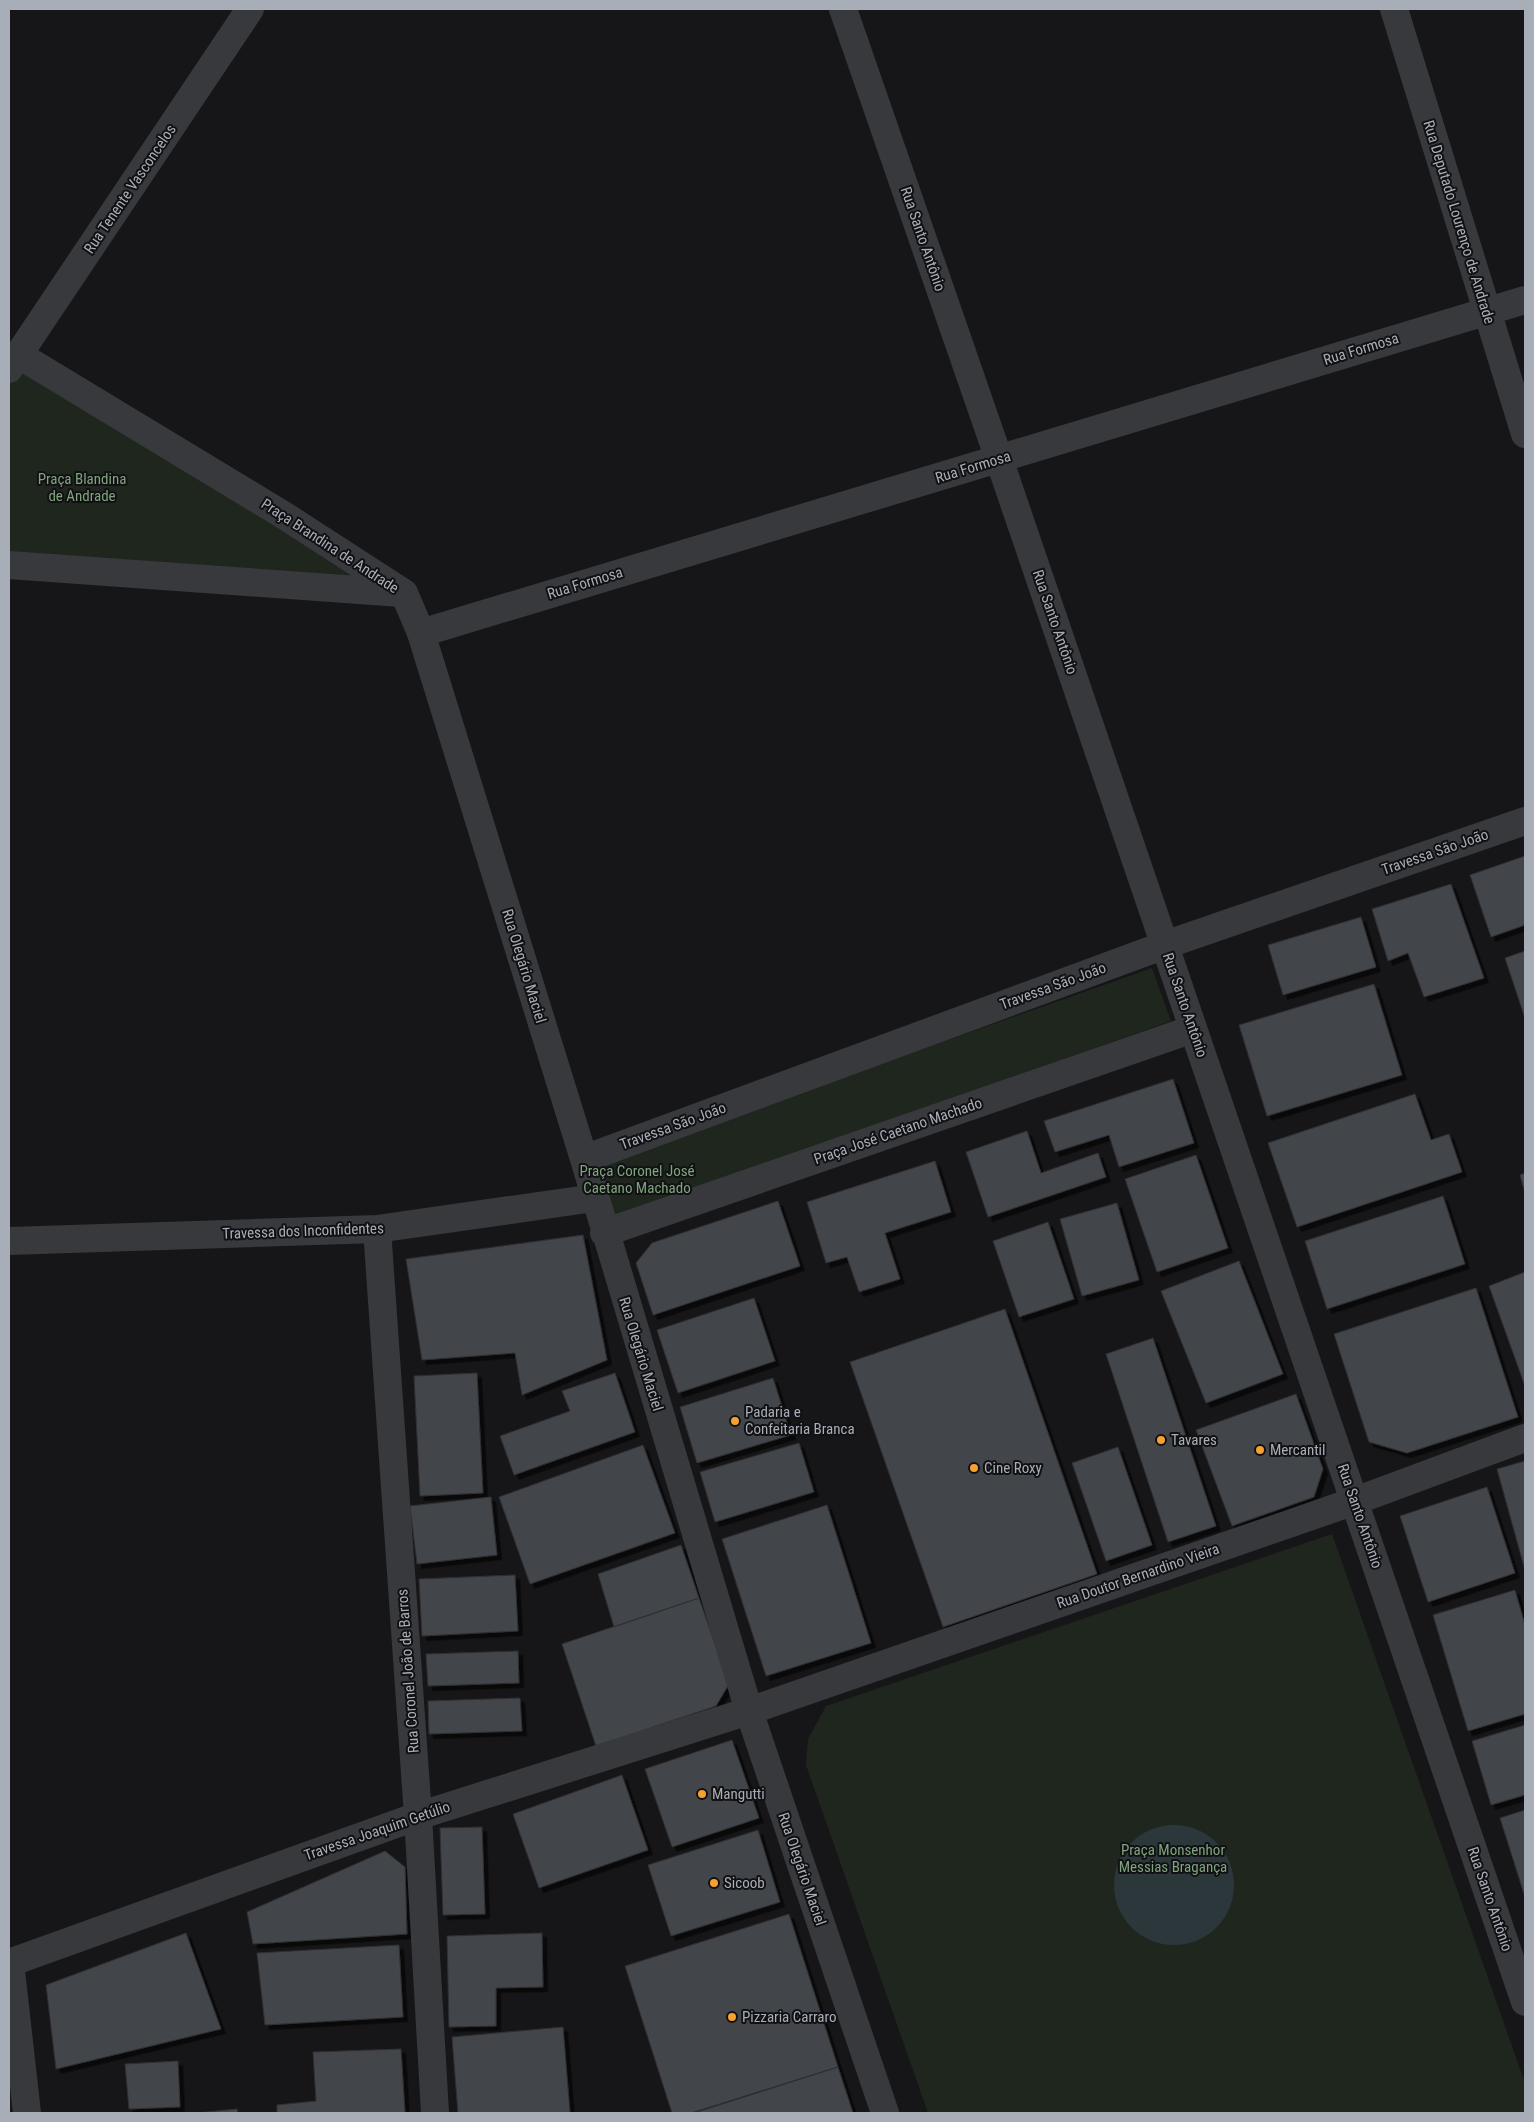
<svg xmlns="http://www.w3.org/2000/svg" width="1534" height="2122" font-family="'Roboto Condensed',sans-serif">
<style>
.green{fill:#1e261e}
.water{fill:#2c373c}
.building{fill:#424448;stroke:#303034;filter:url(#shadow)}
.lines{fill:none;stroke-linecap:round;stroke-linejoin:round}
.minor{stroke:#37393d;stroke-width:28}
.poi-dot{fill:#f6a130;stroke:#111113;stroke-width:2}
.labels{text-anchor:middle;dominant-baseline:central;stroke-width:4;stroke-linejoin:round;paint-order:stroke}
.street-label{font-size:15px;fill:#a8aeb8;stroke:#111113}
.park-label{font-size:15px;fill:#7fa47e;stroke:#111113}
.poi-label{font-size:15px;fill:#a8aeb8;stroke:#111113;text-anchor:start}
</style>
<defs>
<filter id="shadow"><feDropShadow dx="4.5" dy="4.5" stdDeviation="0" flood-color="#0009"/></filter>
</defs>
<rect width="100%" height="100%" fill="#161618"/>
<!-- green -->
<path class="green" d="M20,366l359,218 -370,-32v-171z
M1152,968l19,53 -555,197 -20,-54z
M1332,1534l193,549v30h-597l-122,-348 2,-26 18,-33z"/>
<!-- water -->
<path class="water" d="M1114 1885a60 60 0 1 1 120 0a60 60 0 1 1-120 0Z"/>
<!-- building -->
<path class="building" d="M1525,856v69l-34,12 -21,-62z
M1451,884l33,94 -60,19 -16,-44 -20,8 -16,-52z
M1361,917l15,50 -93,28 -15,-50z
M1525,951v67l-20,-60z
M1374,984l28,91 -135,41 -28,-91z
M1173,1079l21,64 -75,24 -10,-32 -54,17 -11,-31z
M1415,1094l16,46 18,-6 13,38 -165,55 -29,-84z
M1027,1131l14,42 57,-20 8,24 -118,40 -22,-65z
M1196,1155l32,93 -71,24 -32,-93z
M935,1161l16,51 -66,21 15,46 -41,13 -12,-35 -21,6 -19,-61z
M1525,1173v20l-5,-18z
M1443,1196l22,68 -138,45 -22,-68z
M778,1201l22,65 -147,49 -17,-52 16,-20z
M1117,1203l22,77 -57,16 -22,-77z
M1048,1222l26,77 -55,18 -26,-76z
M583,1235l24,125 -85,35 -7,-42 -93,7 -16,-101z
M1239,1261l44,113 -77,29 -45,-112z
M1525,1272v114l-36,-100z
M1476,1288l42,129 -111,36 -38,-11 -35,-108z
M754,1298l21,63 -97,32 -21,-63z
M1005,1309l92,265 -154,53 -93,-265z
M1153,1338l63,188 -48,16 -62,-188z
M477,1373l6,120 -63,3 -6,-120z
M615,1373l20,59 -121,43 -14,-39 70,-25 -8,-20z
M773,1378l18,57 -94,28 -17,-56z
M1296,1394l27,75 -9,28 -82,29 -36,-96z
M799,1443l15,49 -99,30 -15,-50z
M643,1445l32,88 -145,51 -31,-87z
M1118,1447l34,98 -46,16 -34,-98z
M1525,1461v109l-28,-101z
M1487,1487l28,86 -87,29 -28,-86z
M491,1497l6,58 -80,9 -7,-58z
M827,1505l44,138 -105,33 -44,-137z
M681,1545l18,53 -85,29 -16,-53z
M515,1575l3,56 -96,5 -3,-57z
M1515,1590l10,35v89l-57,17 -35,-116z
M699,1598l30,86 -13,22 -120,40 -34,-102z
M518,1651l1,32 -91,3 -2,-32z
M520,1698l2,33 -93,3 -1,-33z
M1525,1725v70l-34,10 -19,-64z
M732,1740l27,78 -87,29 -27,-78z
M622,1775l26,75 -109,38 -26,-74z
M1525,1810v87l-25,-79z
M482,1827l3,87 -42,1 -3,-87z
M758,1830l22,72 -109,34 -23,-71z
M385,1851l20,16 2,67 -154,10 -6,-32z
M789,1914l49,153 -147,46h-19l-47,-147z
M186,1933l35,96 -165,40 -10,-84z
M542,1933l1,54 -47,1v38l-47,1 -2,-91z
M399,1945l4,72 -138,8 -8,-72z
M563,2027l7,86h-112l-6,-76z
M401,2049l4,64h-128v-8l39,-4 -3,-49z
M178,2061l2,46 -51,2 -4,-45z
M838,2067l15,46h-159z
M237,2109l1,4h-41z"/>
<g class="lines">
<!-- minor -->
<path class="minor" d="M843,9l156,450 526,1543
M1394,9l131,425
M19,355l266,161 119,77
M9,369l241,-360
M9,565l392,28
M404,593l17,40 163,526 165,552 136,402
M421,633l1104,-333
M584,1159l581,-214 360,-124
M377,1229l41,587 17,297
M604,1233l589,-204
M9,1241l368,-12 217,-31
M10,1962l17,151
M9,1963l409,-147 331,-105 606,-210 170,-63"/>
</g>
<!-- markers -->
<g class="poi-dot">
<circle cx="735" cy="1421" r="5"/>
<circle cx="1161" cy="1440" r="5"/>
<circle cx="1260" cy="1450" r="5"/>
<circle cx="974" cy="1468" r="5"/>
<circle cx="702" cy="1794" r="5"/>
<circle cx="714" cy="1883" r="5"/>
<circle cx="732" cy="2017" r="5"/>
</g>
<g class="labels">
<!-- street labels -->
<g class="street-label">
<text transform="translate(130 189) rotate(-56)">Rua Tenente Vasconcelos</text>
<text transform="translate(1459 222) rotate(73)">Rua Deputado Lourenço de Andrade</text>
<text transform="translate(923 239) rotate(71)">Rua Santo Antônio</text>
<text transform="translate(1361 349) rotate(-17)">Rua Formosa</text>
<text transform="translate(973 467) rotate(-17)">Rua Formosa</text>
<text transform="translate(330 546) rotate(33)">Praça Brandina de Andrade</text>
<text transform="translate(585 583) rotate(-17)">Rua Formosa</text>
<text transform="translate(1055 622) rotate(71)">Rua Santo Antônio</text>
<text transform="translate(1435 852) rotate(-19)">Travessa São João</text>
<text transform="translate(524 966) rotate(73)">Rua Olegário Maciel</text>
<text transform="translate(1053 986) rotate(-20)">Travessa São João</text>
<text transform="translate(1185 1005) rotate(71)">Rua Santo Antônio</text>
<text transform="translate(673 1126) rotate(-20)">Travessa São João</text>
<text transform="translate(898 1131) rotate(-19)">Praça José Caetano Machado</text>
<text transform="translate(303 1231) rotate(-2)">Travessa dos Inconfidentes</text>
<text transform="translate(641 1354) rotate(73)">Rua Olegário Maciel</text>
<text transform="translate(1360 1516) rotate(71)">Rua Santo Antônio</text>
<text transform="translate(1138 1576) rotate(-19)">Rua Doutor Bernardino Vieira</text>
<text transform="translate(408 1671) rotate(-94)">Rua Coronel João de Barros</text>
<text transform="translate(377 1831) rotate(-19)">Travessa Joaquim Getúlio</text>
<text transform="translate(802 1869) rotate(71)">Rua Olegário Maciel</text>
<text transform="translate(1490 1899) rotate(71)">Rua Santo Antônio</text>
</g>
<!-- park labels -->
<g class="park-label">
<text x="82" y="479">Praça Blandina<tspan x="82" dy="17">de Andrade</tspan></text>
<text x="637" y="1171">Praça Coronel José<tspan x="637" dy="17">Caetano Machado</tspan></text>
<text x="1173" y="1850">Praça Monsenhor<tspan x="1173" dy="17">Messias Bragança</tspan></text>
</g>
<!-- poi labels -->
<g class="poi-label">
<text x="745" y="1412">Padaria e<tspan x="745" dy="17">Confeitaria Branca</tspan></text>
<text x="1171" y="1440">Tavares</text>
<text x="1270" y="1450">Mercantil</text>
<text x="984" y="1468">Cine Roxy</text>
<text x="712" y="1794">Mangutti</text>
<text x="724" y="1883">Sicoob</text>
<text x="742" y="2017">Pizzaria Carraro</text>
</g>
</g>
<!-- border -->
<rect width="1534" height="2122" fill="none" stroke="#a8aeb8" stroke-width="20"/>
</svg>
